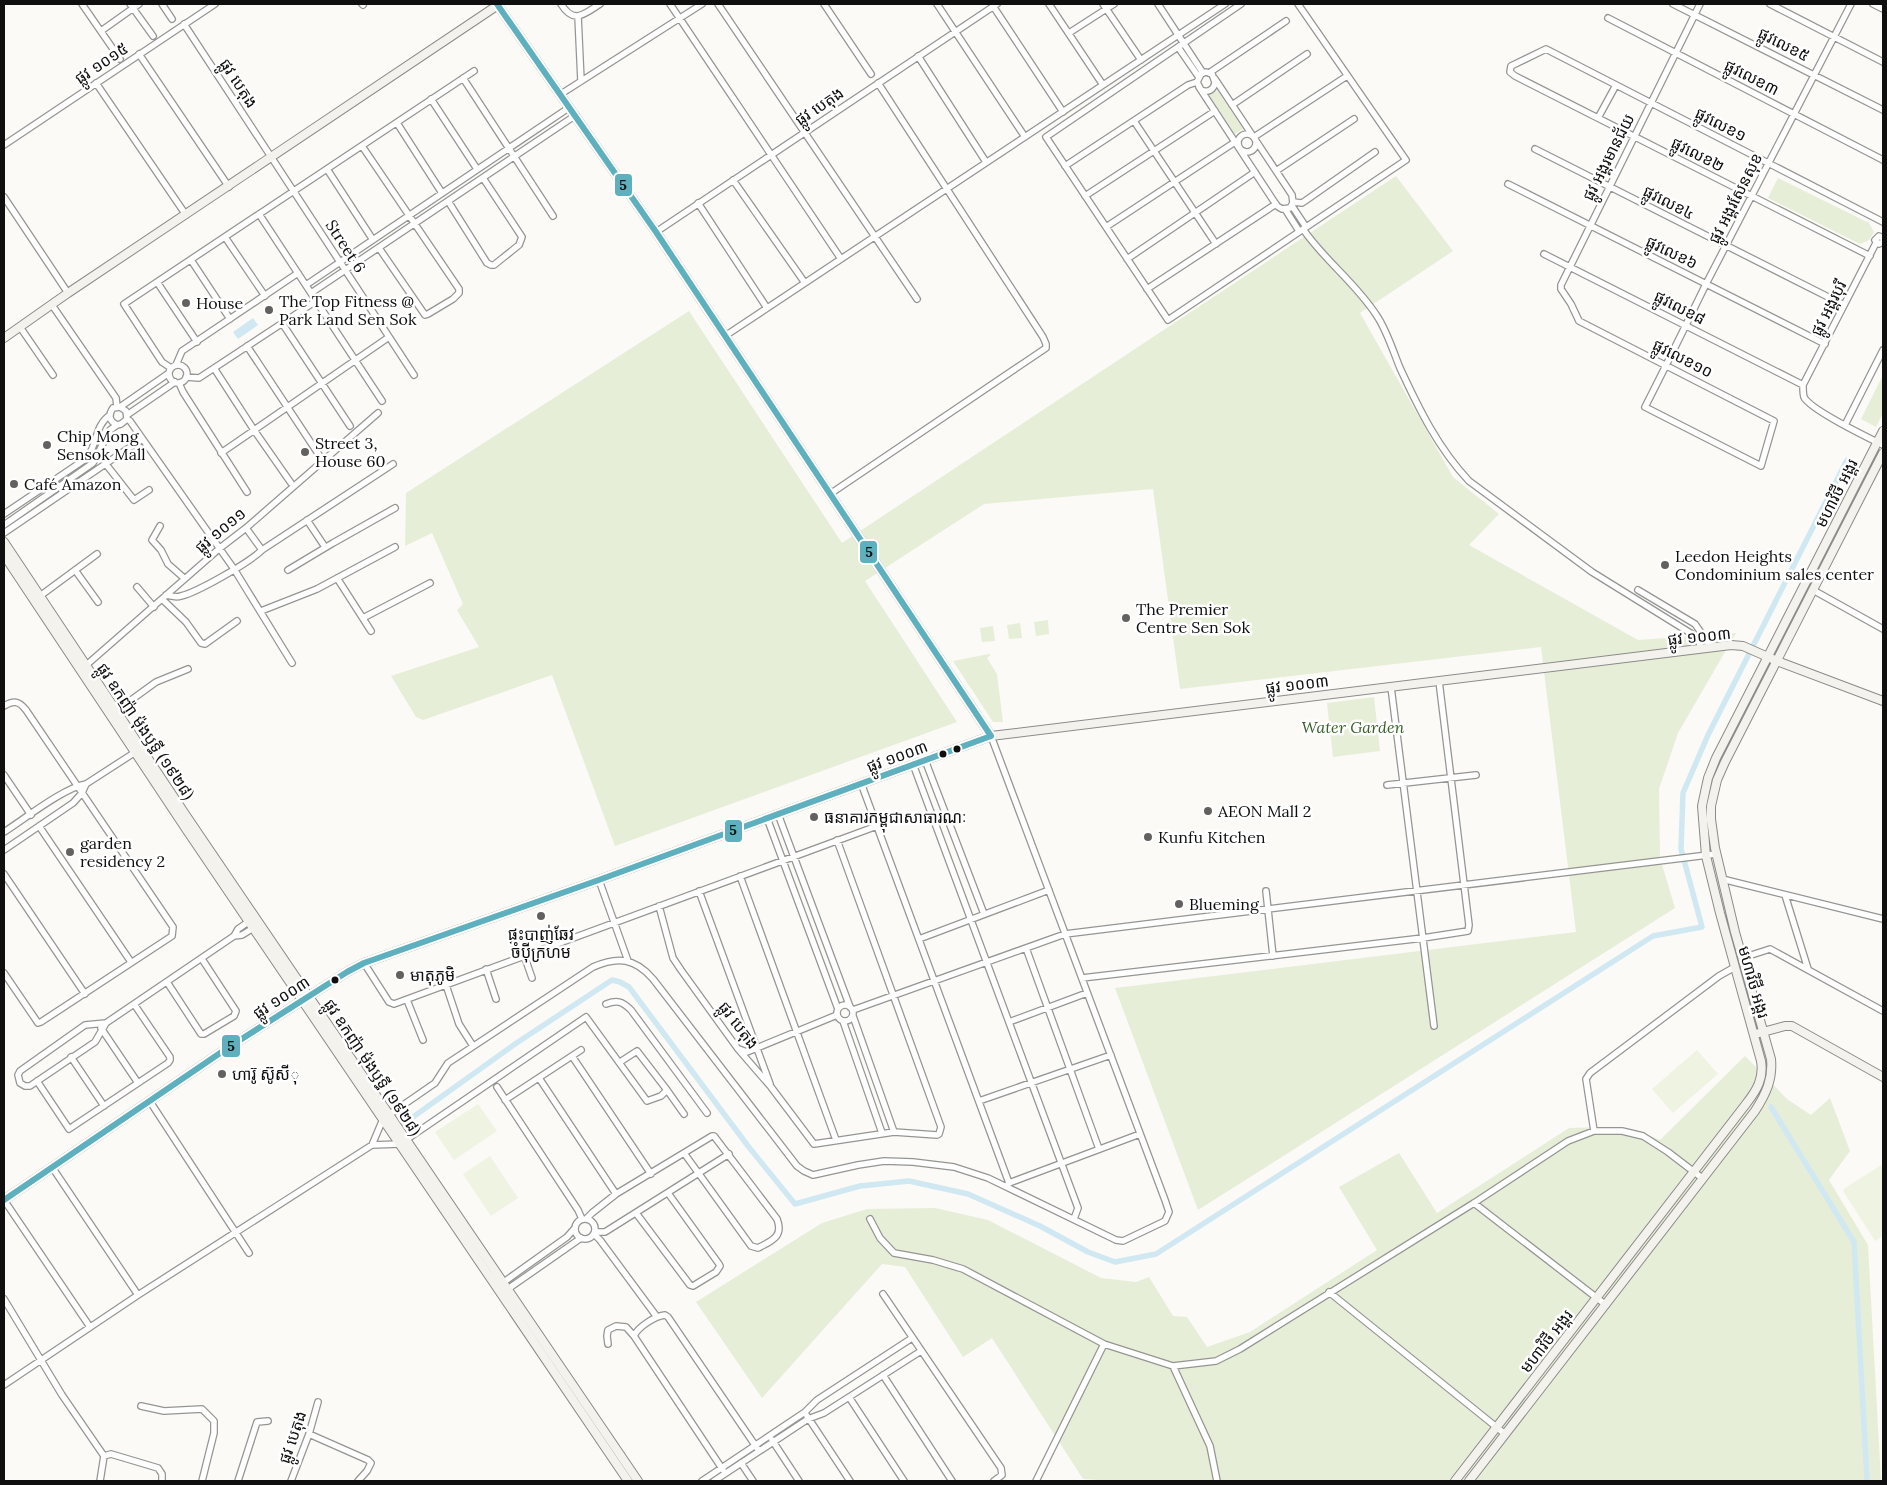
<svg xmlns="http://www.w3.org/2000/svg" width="1887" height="1485" font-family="Lora,'Noto Sans Khmer',serif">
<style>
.green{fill:#e6eed8}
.pitch{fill:#eff3e1}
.water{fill:#d0e8f2}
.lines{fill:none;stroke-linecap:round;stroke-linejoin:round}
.canal{stroke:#d0e8f2;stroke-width:5.5}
.street-casing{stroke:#959593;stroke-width:8}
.secondary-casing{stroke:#8c8b8a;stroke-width:10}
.street{stroke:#fefefe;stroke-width:5.5}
.secondary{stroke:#f4f2ec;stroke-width:8}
.bus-1-casing{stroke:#fff;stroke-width:10}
.bus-1{stroke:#5fb0be;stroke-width:6}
.poi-dot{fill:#626160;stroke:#fff;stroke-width:2}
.bus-dot{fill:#0f0f0f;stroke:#fff;stroke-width:2}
.labels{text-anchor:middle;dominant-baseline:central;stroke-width:5;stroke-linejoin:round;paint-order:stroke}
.street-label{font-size:16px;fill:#0f0f0f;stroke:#fff}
.poi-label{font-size:16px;fill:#0f0f0f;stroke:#fff;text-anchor:start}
.park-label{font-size:16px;font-style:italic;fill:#366126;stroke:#fff}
.line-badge{stroke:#fff;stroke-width:2}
.pale-badge-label{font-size:14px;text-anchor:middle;font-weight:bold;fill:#111}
</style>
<rect width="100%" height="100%" fill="#fbfaf6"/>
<!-- green -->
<path class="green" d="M1217,90l26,39 -8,5 -26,-39z
M1396,176l57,75 -93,62 93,164 46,37 -30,31 169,95 98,-7 -58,100 -19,56 1,69 15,50 -477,302 -83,-222 461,-56 -35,-285 -361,42 -27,-200 -169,15 -119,77 92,141 -342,124 -63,-171 -129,45 -7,-3 -25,-41 88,-29 -22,-37 6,-6 -31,-71 -27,13 1,-53 283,-182 153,232z
M1778,178l91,45 5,9 -5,8 -9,4 -92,-46z
M1883,375v38l-7,14 -15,-8z
M1048,620l1,14 -13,2 -2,-14z
M1020,623l2,15 -13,1 -2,-14z
M993,626l2,15 -13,1 -2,-14z
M989,654l2,1 -4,3 10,16 6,48h-10l-40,-61z
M1374,697l6,54 -47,6 -6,-54z
M1745,1056l42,43 24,16 19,-17 20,53 -21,29 39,65 13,236h-765l-33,-2 -91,-141 -29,19 -58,-90 -23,-3 -120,134 -66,-96 126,-79 45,-14 68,-1 53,12 113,58 35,4 13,-5 24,39 14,1 20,30 43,-15 127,-82 -38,-63 60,-34 38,60 132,-85 37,-1 30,3 24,10z"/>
<!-- pitch -->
<path class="pitch" d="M1697,1050l21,24 -45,39 -21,-24z
M478,1104l19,27 -43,29 -19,-28z
M490,1156l28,42 -27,18 -28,-42z
M1883,1164v72l-8,5 -32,-50 2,-3z"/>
<!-- water -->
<path class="water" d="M253,318l5,7 -20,14 -5,-7z"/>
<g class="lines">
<!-- canal -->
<path class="canal" d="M1771,1107l83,135 13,239
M399,1127l116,-83 97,-64 8,2 9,5 119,159 47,58 65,-18 49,-5 59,13 72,32 48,26 27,10 41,-8 497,-318 49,-9 -21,-78 2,-56 25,-58 139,-275"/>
<defs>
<path id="street" d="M82,4l38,55
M130,4l23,32
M162,4l10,15
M362,4l1,1
M561,4c13,21 23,10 39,0
M670,4l171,255
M718,4l199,295
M824,4l47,70
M937,4l88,133
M1049,4l54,81
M1103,4l38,56
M1158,4l45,69
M1241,4l-195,133 122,183 238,-160 -108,-156
M1673,4l210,106
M1700,4l-139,281v4l10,15 8,17 195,100 -13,45 -116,-59c21,-41 41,-82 61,-123l145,-280
M1770,4l113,58
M1873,4l10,5
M993,6l70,106
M578,16l3,65
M1608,18l275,142
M184,24l230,351
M101,31l38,-27
M1069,33l45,-29
M1178,47l20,29
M139,54l90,133
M918,56l68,106
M1209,73l77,-52
M463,78l90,138
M96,83l90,132
M1199,87l78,119 5,3 8,-1 3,-5 -1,-8 -77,-116
M561,94l141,-90
M431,99l46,70
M1232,105l75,-51
M1598,118l18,-33
M1134,121l82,123
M397,123l45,70
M1238 143a9 9 0 1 1 18 0a9 9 0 1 1-18 0Z
M1254,137l93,-61
M4,145l211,-141
M362,146l97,143v4l-6,6 -25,15 -3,1 -46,-67
M1535,149l309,156
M1065,166l123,-81 9,-3 4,-8 5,-2 6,2 3,8c-1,8 -7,11 -14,8l-4,-8
M327,169l46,71
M1276,171l78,-52
M733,180l72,103
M1508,184l317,160
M1085,196l130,-85
M4,197l64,96
M448,201l39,62 4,2h3l25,-20 3,-8 -39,-59
M1293,202l9,1 3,-2 70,-49
M698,203l69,105
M1292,206l14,21
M1285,209l14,22
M259,214l123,187
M1106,227l129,-85
M1303,229c21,31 53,54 74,87 10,15 16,35 23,52 19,41 38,80 69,113l123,91 100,62 6,5 3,9
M656,232l341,-228
M225,237l40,59
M1883,238l-4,-2 -4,4 4,4 4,-2
M1876,243l-73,142c0,4 0,9 1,12 6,13 65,41 79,48
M1544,254l259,131
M1870,256l-355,-180 -5,-4 1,-6 35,-17 337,173
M1127,259l128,-87
M191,260l39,59
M157,282l40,60
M306,285l264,-178
M1147,289l129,-85
M311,293l265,-178
M52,305l64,93 1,9
M282,323l68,103
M20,327l33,48
M725,336l500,-332
M247,346l74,112
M176,365l6,-14 116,-78
M169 374a9 9 0 1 1 18 0a9 9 0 1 1-18 0Z
M171,368l-9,-6 -38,-58 350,-233
M214,368l40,62 37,53
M186,377l13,1 117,-77
M179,383l4,9 64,100
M120,407l6,4 1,8 -6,5 -4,1c-8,-4 -9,-10 -4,-17l7,-1 49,-34
M127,415l48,-33
M127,419l3,2 104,148 58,94
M1845,425l38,-75
M221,453l168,-116
M105,463l29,37 15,-10
M830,494l216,-146v-4l-3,-7 -165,-254
M4,514l83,-56c10,-13 8,-33 23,-43
M307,520l18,27
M4,525l89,-62 17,-33 7,-5
M160,526l-8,14 9,10 7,14 16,14
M246,528l16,22 131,-86
M4,533l138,-94
M75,570l23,32
M288,570l45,-27 62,-35
M337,578l34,53
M137,587l17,20
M1638,590l57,34 16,23
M1813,590l70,39
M166,595c5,1 10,3 15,1 17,-4 69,-34 81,-46
M40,596l57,-42
M162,599l24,23 15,21 4,1 32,-23
M261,611l56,-22 78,-42
M363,618l67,-35
M83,668l137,-120 26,-20 132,-115
M1391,687l43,339
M4,706c10,-6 15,-5 22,4l147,217 -1,9 -131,86 -3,1 -2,-3 -32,-47
M116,711l40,-29 32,-13
M925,760l59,154
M913,764l165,444 -4,11
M4,775l27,40
M861,783l148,400 -2,4
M1387,785l89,-10
M778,814l72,193
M767,818l71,191
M39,826l92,136
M4,832c19,-12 61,-45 82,-48l51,-33
M4,850l69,-47 9,-10 4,-9
M4,874l81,120
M740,876l96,264
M1722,879l161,40
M599,880l29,81
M699,891l71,193
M1266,891l7,65
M1785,895l23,74
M659,906l14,52 8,12 57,79 33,38 43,57 80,-12 43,3 2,-1 2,-7 -104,-287
M234,936l8,-1 13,-8
M919,939l130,-49
M1026,948l73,201
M524,955l8,23
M1742,958l28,-9 113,62
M364,963l25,39 5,2 483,-178
M486,969l10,30
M1082,978l341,-40 45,-7 1,-6 -30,-244
M167,982l34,52h3l30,-18 2,-5 -34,-52
M446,985l13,39 14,22
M407,1000l16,40
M606,1004c11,-4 16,-3 25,6l76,103
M837 1013a8 8 0 1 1 16 0a8 8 0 1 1-16 0Z
M853,1010l212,-76 651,-80
M853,1016l41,116
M843,1021l39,112
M1009,1022l78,-29
M106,1023l-11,19 -65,44h-5l-5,-3 -2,-8 2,-4 65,-46 21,-2 128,-87 4,-7 13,-9
M101,1028l37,55
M739,1049l8,3 90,-37
M572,1056l79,118
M71,1057l33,49
M539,1078l77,116
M37,1081l32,48 99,-66 2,-3v-3l-36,-53
M497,1087l81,123 4,9
M667,1090l17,24
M149,1100l100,153
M505,1100l76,-50
M979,1101l132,-46
M1594,1131l-8,-52 4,-6 129,-97 16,-9
M372,1145l11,-26 52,-36 13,-20 145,-96c25,-11 42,-9 60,12l144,187 7,5 9,4 45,-10 26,-4 29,1 41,5 34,11 128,62 7,1 42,-20 4,-9 -4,-12 -174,-464
M52,1167l86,128
M1009,1183l131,-49
M4,1200l86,127
M1474,1203l132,102
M636,1213l54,72 3,1 23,-14 4,-6 -1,-2 -51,-71
M587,1218l5,-5 24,-19 96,-58h2l63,83c7,18 -6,22 -19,29l-7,-2 -67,-93
M575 1229a10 10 0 1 1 20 0a10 10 0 1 1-20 0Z
M870,1219l10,19 14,15 39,7 30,9 141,75 69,22 37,80 7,35
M595,1232h10l124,-78
M594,1234l6,6 57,77
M501,1284l66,-47 8,-9
M505,1291l76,-53
M1329,1292l176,142
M883,1294l118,174 1,7 -8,6
M4,1299l58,96 42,61 -4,25
M634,1336c4,-9 21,-20 31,-21l3,2 89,131
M608,1344l-1,-8 1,-6 8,-4 10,1 8,9 89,134
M1173,1366l43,-5 24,-12 234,-146 94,-62 26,-10h28l21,5 25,16 34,26
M883,1375l69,106
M4,1385l134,-90 234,-150 28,-1 186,-127 61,84 14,-5 6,-6 -30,-39 -17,11
M849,1397l55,84
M141,1406l23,5 38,-2 12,12v12l-12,48
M807,1416l43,65
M309,1434l59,26 3,3 -4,8 -9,10
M772,1440l27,41
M104,1456l7,-2 47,14 4,6v7
M741,1463l12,18
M238,1481l19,-59 11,-1
M291,1481l18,-47 9,-32
M702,1481l103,-69 12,-12 95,-62
M714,1481l94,-62 16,-6 97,-62
M1036,1481l68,-137"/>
<path id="secondary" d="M497,4l159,228 335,504
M4,338l64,-45 430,-288
M4,542l183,275 451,664
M4,555l182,274 442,652
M1759,1033l26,-7h7l91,51
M4,1200l225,-153 118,-75 17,-9 232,-82 395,-145 740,-91 12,1 34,15 106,40
M1455,1481l291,-377c11,-14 18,-26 15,-43l-41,-148 -14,-57 -4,-50 6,-28 8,-20 167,-327
M1469,1481l286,-370c11,-17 18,-32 16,-52l-36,-127 -20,-84 -4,-29v-13l6,-26 8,-18 158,-309"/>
</defs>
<!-- street casing -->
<use href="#street" class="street-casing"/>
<!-- secondary casing -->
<use href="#secondary" class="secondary-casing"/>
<!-- street -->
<use href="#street" class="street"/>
<!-- secondary -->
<use href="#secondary" class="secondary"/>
<defs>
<path id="bus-1" d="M497,4l159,228 335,504
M4,1200l225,-153 118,-75 17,-9 232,-82 395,-145"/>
</defs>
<!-- bus-1 casing -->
<use href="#bus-1" class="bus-1-casing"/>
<!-- bus-1 -->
<use href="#bus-1" class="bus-1"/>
</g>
<!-- markers -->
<g class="poi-dot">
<circle cx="186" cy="303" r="5"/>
<circle cx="269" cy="310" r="5"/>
<circle cx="47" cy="445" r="5"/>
<circle cx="305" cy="452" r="5"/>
<circle cx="14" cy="484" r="5"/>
<circle cx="1665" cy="565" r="5"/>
<circle cx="1126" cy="618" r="5"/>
<circle cx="1208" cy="811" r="5"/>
<circle cx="814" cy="817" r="5"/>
<circle cx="1148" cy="837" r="5"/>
<circle cx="70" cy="852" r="5"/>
<circle cx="1179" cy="904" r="5"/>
<circle cx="541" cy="916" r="5"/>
<circle cx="400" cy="975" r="5"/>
<circle cx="222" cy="1074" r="5"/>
</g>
<g class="bus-dot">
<circle cx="957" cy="749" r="4.5"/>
<circle cx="943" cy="754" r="4.5"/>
<circle cx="335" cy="980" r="4.5"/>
</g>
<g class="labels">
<!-- street labels -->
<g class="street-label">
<text transform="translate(1784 44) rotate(27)">ផ្លូវលេខ៥</text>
<text transform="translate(101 63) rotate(-34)">ផ្លូវ ១០១៥</text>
<text transform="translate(1752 77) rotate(27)">ផ្លូវលេខ៣</text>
<text transform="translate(239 83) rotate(57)">ផ្លូវ បេតុង</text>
<text transform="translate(819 106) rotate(-34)">ផ្លូវ បេតុង</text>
<text transform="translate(1721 124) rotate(27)">ផ្លូវលេខ១</text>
<text transform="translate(1698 154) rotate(27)">ផ្លូវលេខ២</text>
<text transform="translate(1608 157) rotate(-63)">ផ្លូវ អង្គរមានជ័យ</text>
<text transform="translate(1735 198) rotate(-63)">ផ្លូវ អង្គរសែនសុខ</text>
<text transform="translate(1669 202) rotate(27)">ផ្លូវលេខ៤</text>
<text transform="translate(346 246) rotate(57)">Street 6</text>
<text transform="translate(1672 252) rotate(26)">ផ្លូវលេខ៦</text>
<text transform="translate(1680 307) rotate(27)">ផ្លូវលេខ៨</text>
<text transform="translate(1828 308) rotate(-63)">ផ្លូវ អង្គរបុរី</text>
<text transform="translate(1683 358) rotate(27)">ផ្លូវលេខ១០</text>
<text transform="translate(1836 493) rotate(-63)">មហាវិថី អង្គរ</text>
<text transform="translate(220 530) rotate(-40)">ផ្លូវ ១០១១</text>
<text transform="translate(1699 636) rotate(-6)">ផ្លូវ ១០០៣</text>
<text transform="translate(1297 684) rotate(-7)">ផ្លូវ ១០០៣</text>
<text transform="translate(146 731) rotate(56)">ផ្លូវ ឧកញ៉ា ម៉ុងឫទ្ធី (១៩២៨)</text>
<text transform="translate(897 756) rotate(-20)">ផ្លូវ ១០០៣</text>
<text transform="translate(1754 982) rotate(74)">មហាវិថី អង្គរ</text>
<text transform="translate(281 997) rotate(-33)">ផ្លូវ ១០០៣</text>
<text transform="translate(739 1025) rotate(53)">ផ្លូវ បេតុង</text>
<text transform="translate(373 1067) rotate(56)">ផ្លូវ ឧកញ៉ា ម៉ុងឫទ្ធី (១៩២៨)</text>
<text transform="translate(1546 1341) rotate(-52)">មហាវិថី អង្គរ</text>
<text transform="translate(292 1437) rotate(-71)">ផ្លូវ បេតុង</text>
</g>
<!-- poi labels -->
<g class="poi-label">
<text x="279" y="301">The Top Fitness @<tspan x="279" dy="18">Park Land Sen Sok</tspan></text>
<text x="196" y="303">House</text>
<text x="57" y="436">Chip Mong<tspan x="57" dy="18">Sensok Mall</tspan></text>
<text x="315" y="443">Street 3,<tspan x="315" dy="18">House 60</tspan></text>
<text x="24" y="484">Café Amazon</text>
<text x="1675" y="556">Leedon Heights<tspan x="1675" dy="18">Condominium sales center</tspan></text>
<text x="1136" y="609">The Premier<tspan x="1136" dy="18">Centre Sen Sok</tspan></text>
<text x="1218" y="811">AEON Mall 2</text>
<text x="824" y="817">ធនាគារកម្ពុជាសាធារណៈ</text>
<text x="1158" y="837">Kunfu Kitchen</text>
<text x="80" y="843">garden<tspan x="80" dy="18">residency 2</tspan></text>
<text x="1189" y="904">Blueming</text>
<text x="541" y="934" text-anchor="middle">ផ្ទះបាញ់ឆែវ<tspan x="541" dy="18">ចំប៉ីក្រហម</tspan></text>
<text x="410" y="975">មាតុភូមិ</text>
<text x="232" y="1074">ហារ៊ូ ស៊ូសីុ</text>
</g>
<!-- park labels -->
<g class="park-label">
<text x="1353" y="727">Water Garden</text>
</g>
</g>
<g class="line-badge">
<rect x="614" y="173" width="19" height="24" rx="5" fill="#5fb0be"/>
<rect x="859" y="540" width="19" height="24" rx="5" fill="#5fb0be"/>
<rect x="724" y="819" width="19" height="24" rx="5" fill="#5fb0be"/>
<rect x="221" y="1034" width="20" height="24" rx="5" fill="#5fb0be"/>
</g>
<g class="pale-badge-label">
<text x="623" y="190">5</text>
<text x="869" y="557">5</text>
<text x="733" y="835">5</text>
<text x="231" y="1051">5</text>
</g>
<!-- border -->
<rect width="1887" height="1485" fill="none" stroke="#0f0f0f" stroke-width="10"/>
</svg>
